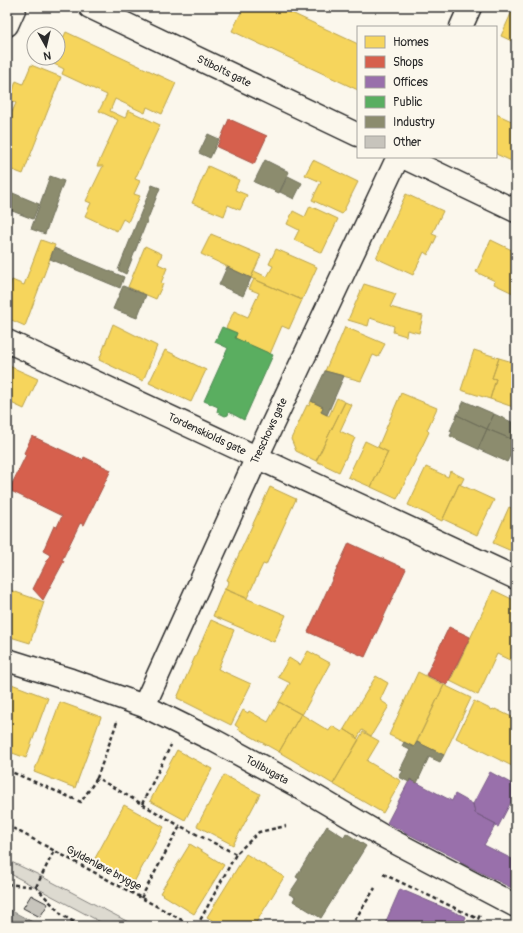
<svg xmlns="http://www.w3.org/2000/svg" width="523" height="933" font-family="Pangolin,sans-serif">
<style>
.green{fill:#dddad0;stroke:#84827e}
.water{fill:#b1afa7;stroke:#7b7a75}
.pier{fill:#fbf7ec}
.homes{fill:#f6d55c;stroke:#b9a24d}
.shops{fill:#d6604d;stroke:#a35043}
.offices{fill:#9970ab;stroke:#785b85}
.public{fill:#5aae61;stroke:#4c8751}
.industry{fill:#8c8c6e;stroke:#6f6f5a}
.building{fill:#c7c4bc;stroke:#2b2b2b}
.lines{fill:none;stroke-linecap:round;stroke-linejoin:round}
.minor-casing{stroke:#2b2b2b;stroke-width:25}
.major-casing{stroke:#2b2b2b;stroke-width:25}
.path{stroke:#2b2b2b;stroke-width:2.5;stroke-dasharray:4 3;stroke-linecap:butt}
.minor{stroke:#fbf7ec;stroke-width:22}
.major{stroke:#fbf7ec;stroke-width:22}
.labels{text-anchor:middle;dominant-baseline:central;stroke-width:4;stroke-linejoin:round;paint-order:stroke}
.street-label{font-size:11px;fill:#2b2b2b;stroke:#fbf7ec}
</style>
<rect width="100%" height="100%" fill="#fbf7ec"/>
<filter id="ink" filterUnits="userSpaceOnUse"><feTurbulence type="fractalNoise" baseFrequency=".025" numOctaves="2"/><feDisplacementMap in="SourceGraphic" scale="8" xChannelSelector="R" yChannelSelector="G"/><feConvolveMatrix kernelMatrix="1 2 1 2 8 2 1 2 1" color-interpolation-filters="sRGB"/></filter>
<g filter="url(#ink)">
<!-- green -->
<path class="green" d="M7,860l30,14 99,52h-28l-101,-54z"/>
<!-- water -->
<path class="water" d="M7,908l33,18h-33z"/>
<!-- pier -->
<path class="pier" d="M7,906l34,18 1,2 -35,-18z"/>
<!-- homes -->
<path class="homes" d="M244,7h35l79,37v46l-126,-59z
M514,7h2v36l-15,-7z
M66,32l110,51 -14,31 -15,-7 -2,6 -30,-14 -5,12 15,7 3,-8 32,15 -25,54 5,2 -6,13 6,2 -12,26 -5,-3 -6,12 -32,-15 6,-13 -5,-2 17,-35h-6l21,-46 -19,-9 8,-16 -45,-21 2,-5 -12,-6 2,-5h4v-9z
M31,65l30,12 -38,97 -16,-6v-44l9,-21 -6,-3 6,-19 7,3z
M496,114l20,9v40l-20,-9z
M313,160l45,22 -16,32 -30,-14 9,-18 -16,-7z
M208,166l31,14 -4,10 12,5 -7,15 -12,-5 -4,11 -32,-13z
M406,194l37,17 -11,23 5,2 -9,19 -4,-3 -11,23 -37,-17z
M310,206l28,13 -16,34 -28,-13 5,-10 -12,-6 6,-13 12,6z
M7,220l4,1 -4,9z
M211,234l50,21 -10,23 -50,-24z
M41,240l14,5 -30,81 -18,-8v-24l5,-14 12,5z
M491,240l25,12v38h-1l-2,3 -19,-9 1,-3 -19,-9z
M145,246l17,8 -4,10 9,4 -6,15 2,1 -7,15 -28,-12z
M276,249l41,18 -15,33 -51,-22 3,-7 13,6 6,-11 -4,-2z
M254,279l48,21 -13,29 -7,-3 -12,28 -35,-16 2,-5 -11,-5 8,-17 14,6 11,-24 -10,-4z
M364,284l32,10 -6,13 33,9 -4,17 -12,-3 -1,6 -13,-4 1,-6 -24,-8 -2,8 -20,-6z
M113,324l44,22 -14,35 -44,-21z
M345,327l40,17 -7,13 -5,-2 -12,26 -36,-10 7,-16 1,1z
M165,350l41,20 -15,32 -42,-19z
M474,350l25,8 -7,20 4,1 -6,20 -29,-9z
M499,358l17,5v45l-26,-9 6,-20 -4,-1z
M7,365l31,14 -14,30 -17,-8z
M401,393l36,15 -10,22 2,2 -32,67 -26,-12 17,-35 -10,-5z
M337,398l8,4 -29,59 -20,-10 -5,-12 16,-34 2,1 2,-5 12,6 -2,5 8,4z
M345,402l7,3 -12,26 15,7 -16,34 -23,-11z
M365,441l23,11 -17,35 -23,-10z
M426,467l22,10 2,-6 14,7 -3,6h-2l-17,37 -34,-16z
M459,484l35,16 -17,35 -34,-16z
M270,487l26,12 -30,66 -3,-1 -16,34 -22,-9 4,-8 -2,-1z
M509,507l7,3v43l-23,-10z
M7,589l37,13 -14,41 -23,-7z
M224,589l62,26 -12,27 -61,-26z
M493,590l23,11v62l-19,-9 -19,41 -28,-14z
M211,620l23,10 -16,39 33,15 -20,41 -54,-27z
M308,651l22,12 -28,52 -23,-13 11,-19 -12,-6 11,-19 11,7z
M418,672l26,13 -30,62 -25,-12z
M376,676l12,7 -8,17 9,6 -18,30 -9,-6 -5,9 -2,-3 -11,-7z
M9,683l39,15 -22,60 -19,-7v-61z
M444,685l27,13 -27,57 -27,-13z
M474,701l18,9 1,-1 2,1v-1l21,10v49l-60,-30z
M60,702l41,15 -26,71 -41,-16z
M279,702l22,12 -22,38 -41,-23 1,-1 -4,-3 8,-15 5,3 1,-2 19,11z
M301,714l28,17 3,-5 10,6 2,-3 11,7 4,4 -26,44 -54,-32z
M363,732l16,9 -12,20 34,20 -18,32 -50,-29z
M177,750l35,19 -27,51 -35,-19z
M224,775l36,19 -27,51 -36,-19z
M124,805l40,22 -31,57 -40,-22z
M190,844l34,21 -30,49 -34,-21z
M246,854l38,23 -30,49h-33l-14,-9z"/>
<!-- shops -->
<path class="shops" d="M229,119l38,17 -13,28 -37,-17z
M32,436l51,24 1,-3 27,13 -27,55 -4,-2 -18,37 2,1 -21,39 -10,-11 17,-34 -7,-4 11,-25 3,1 5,-11 -53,-26 17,-35 -2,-2z
M349,543l57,26 -41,88 -57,-25z
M449,627l21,10 -23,48 -21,-10z"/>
<!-- offices -->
<path class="offices" d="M490,772l26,14v6l-18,35 -3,-1 1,-2 -21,-11 -2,-9z
M410,779l42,22 3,-7 18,10 2,9 21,11 -12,21 32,16v29l-56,-28 1,-1 -74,-38z
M400,889l66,28 -4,9h-78z
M464,922l11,4h-13z"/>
<!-- public -->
<path class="public" d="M222,327l15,6 -2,5 38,17 -29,65 -15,-8 -1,3 -3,1 -8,-4 1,-5 -14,-6 24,-53 -13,-6z"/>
<!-- industry -->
<path class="industry" d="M208,134l11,5 -9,19 -11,-5z
M265,160l24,12 -10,21 -25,-11z
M50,176l14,5 -19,53 -14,-5z
M288,176l14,7 -8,16 -14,-7z
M152,185l8,3 -34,86 -8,-4z
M8,191l31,13 -6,15 -26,-10z
M54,248l70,29 -4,11 -70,-29z
M227,267l24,11 -8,18 -24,-11z
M123,286l23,9 -9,23 -24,-9z
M325,371l19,5 -17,39 -6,-3 2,-5 -12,-6z
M464,401l30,13 -7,15 -30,-14z
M494,414l22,10v17l-29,-12z
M457,415l30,14 -9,20 -28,-13 2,-4 -2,-1z
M487,429l29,12v3l-9,18 -29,-13z
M404,742l10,5 3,-5 27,13 -4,7 -11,-5 -12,26 -7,-4 -1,3 -10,-5 4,-6 -3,-1 10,-20 -8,-4z
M327,826l17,11 2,-4 20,13 -45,72 -28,-17 2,-4 -6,-3 10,-15 -3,-2z"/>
<!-- building -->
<path class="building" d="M31,895l17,9 -8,13 -17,-9z"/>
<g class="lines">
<defs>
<path id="minor" d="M90,7l268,128
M7,25l8,-18
M461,27l9,-20
M403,157l113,54
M257,457l141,-300"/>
<path id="major" d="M7,341l509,237
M7,660l64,20 73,26 71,35 81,44 85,50 135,71
M144,706l113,-249"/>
</defs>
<!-- minor casing -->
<use href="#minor" class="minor-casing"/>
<!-- major casing -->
<use href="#major" class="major-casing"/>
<!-- path -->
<path class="path" d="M117,722l-20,56 83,48
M7,770l74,32 16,-24
M142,804l29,-59
M7,825l186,101
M383,874l95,45 3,-6
M7,884l29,3 26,28 19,11
M36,887l18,-36
M141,898l39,-72 56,28
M197,926l39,-72 23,-22 27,-6
M306,926l3,-5 8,5
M351,926l24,-38"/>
<!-- minor -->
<use href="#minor" class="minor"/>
<!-- major -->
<use href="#major" class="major"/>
</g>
</g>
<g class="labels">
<!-- street labels -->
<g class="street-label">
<text transform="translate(224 71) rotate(26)">Stibolts gate</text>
<text transform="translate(269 431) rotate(-65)">Treschows gate</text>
<text transform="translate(207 434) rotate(25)">Tordenskiolds gate</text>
<text transform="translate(267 770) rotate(29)">Tollbugata</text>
<text transform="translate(104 868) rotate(28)">Gyldenløve brygge</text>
</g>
</g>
<!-- margin -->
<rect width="523" height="933" fill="none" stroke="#fbf7ec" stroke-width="24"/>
<rect x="12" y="12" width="499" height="909" fill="none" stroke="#2b2b2b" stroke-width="1.5" filter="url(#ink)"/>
<!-- legend -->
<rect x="357" y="26" width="140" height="132" fill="#fbf7ec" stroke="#a8a59f"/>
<rect x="365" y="36" width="20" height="12" fill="#f6d55c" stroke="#a8a59f"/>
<text x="393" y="46" font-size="12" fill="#2b2b2b">Homes</text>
<rect x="365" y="56" width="20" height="12" fill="#d6604d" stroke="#a8a59f"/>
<text x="393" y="66" font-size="12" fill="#2b2b2b">Shops</text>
<rect x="365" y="76" width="20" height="12" fill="#9970ab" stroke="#a8a59f"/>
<text x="393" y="86" font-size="12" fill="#2b2b2b">Offices</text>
<rect x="365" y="96" width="20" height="12" fill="#5aae61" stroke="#a8a59f"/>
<text x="393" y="106" font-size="12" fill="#2b2b2b">Public</text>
<rect x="365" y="116" width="20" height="12" fill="#8c8c6e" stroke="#a8a59f"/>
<text x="393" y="126" font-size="12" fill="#2b2b2b">Industry</text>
<rect x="365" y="136" width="20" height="12" fill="#c7c4bc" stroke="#a8a59f"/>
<text x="393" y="146" font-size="12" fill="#2b2b2b">Other</text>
<!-- north arrow -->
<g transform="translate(46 46) rotate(172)"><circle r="19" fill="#fbf7ec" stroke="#a8a59f"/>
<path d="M0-3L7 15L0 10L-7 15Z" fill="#2b2b2b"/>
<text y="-6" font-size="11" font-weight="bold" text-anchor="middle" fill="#2b2b2b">N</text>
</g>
</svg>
